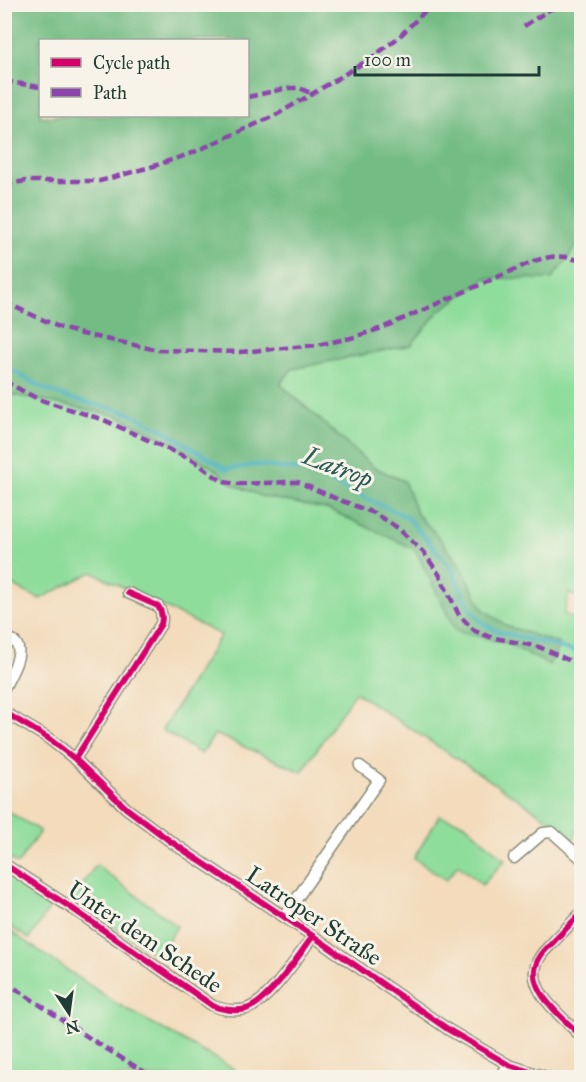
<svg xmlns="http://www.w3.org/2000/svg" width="586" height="1082" font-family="'IM FELL Great Primer',serif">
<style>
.green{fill:#8fdd9b;stroke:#578d68;stroke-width:1.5}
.forest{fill:#73bc83;stroke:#497c5c;stroke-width:1.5;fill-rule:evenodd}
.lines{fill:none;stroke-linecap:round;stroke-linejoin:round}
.stream{stroke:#43b1bf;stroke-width:4}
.street-casing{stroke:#898c78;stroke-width:13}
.street{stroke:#fff;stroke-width:10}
.quiet{stroke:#8e44ad;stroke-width:4.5;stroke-dasharray:9 4.5;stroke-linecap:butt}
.cycleway-casing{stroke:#f7f3e8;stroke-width:10}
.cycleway{stroke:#d6006c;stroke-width:6}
.labels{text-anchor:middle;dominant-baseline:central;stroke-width:6;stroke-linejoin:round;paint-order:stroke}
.street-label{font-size:24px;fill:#1f3d34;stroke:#f7f3e8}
.water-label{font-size:26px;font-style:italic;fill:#285a57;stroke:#f7f3e8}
</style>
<rect width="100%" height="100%" fill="#f7f3e8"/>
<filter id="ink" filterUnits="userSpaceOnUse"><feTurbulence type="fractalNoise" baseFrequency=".0167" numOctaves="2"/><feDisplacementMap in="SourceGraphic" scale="12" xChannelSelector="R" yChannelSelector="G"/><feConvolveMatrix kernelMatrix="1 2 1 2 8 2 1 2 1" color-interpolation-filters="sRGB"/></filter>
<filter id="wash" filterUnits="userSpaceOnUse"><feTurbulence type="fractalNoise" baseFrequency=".008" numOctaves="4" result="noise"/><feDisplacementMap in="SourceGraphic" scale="24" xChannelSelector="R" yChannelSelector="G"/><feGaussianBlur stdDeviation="1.35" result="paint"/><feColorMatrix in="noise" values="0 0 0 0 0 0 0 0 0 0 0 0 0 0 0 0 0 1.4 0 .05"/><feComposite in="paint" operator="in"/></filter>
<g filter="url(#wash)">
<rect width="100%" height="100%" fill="#f3dbbb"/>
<!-- green -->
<path class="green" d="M581,240l1,359 -13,-6 -5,21 18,8v204h-2l-9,17 -15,-19 -201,-132 -53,80 -87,-38 -14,20 -39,-24 59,-95 -129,-63 -52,27 -35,-17 -1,-189 115,23 53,27 43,26 18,15 28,12 69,14 85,39 41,82 103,13 -52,-18 -24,-17 -21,-41 -26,-34 -19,-20 -13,-33 -31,-14 -93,-83 12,-15 119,-24 27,-33 48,-34h66z
M4,809l36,22 -22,33 -13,-8z
M439,816l25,7 41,37 -23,25 -24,-20 -12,15 -32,-22z
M96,865l81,61 -18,31 -87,-57z
M4,870l47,36 -22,33 -24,-16z
M4,927l112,76 118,66 -3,8h-226z"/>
<!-- forest -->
<path class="forest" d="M4,5h577v235l-29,39 -66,-1 -48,34 -27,33 -119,24 -12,15 93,83 31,14 13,33 19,20 26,34 21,41 24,17 53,18 -11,21 -42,-22 -51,-12 -41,-82 -85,-39 -69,-14 -28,-12 -18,-15 -43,-26 -53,-27 -114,-23zM40,40h208v76h-208z"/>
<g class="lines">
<!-- stream -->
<path class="stream" d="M4,366l41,23 23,9 58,14 34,16 66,41 32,-4 48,6 101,46 44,50 18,41 13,15 15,8 77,20 8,5"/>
</g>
</g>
<g filter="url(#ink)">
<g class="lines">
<defs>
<path id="street" d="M4,636c5,2 10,4 13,9 6,10 -8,33 -13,43
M4,712l44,26 27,21 51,49 44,33 143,95 136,94 60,35 40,13
M75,759l86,-135c2,-7 1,-12 -3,-18l-30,-13
M514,858l29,-25 9,-1 30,27
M4,864l69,45 140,97c11,4 21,6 33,3 22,-6 53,-54 67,-73
M582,912c-9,9 -17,18 -26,27 -5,6 -12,11 -16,18 -20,30 23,60 42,80
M284,917l95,-137 -19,-14
M499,1078l10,-13"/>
</defs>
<!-- street casing -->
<use href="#street" class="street-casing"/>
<!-- street -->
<use href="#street" class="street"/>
<!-- quiet -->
<path class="quiet" d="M524,26l25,-16 16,-6
M579,78l3,-1
M4,81l36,6
M248,97l40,-9h12l12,6
M4,185l22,-4h74l54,-15 38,-13 84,-38 36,-21 61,-37 26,-20 23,-23 13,-10
M4,302l57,26 21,6 76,16 82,2 77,-7 34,-7 31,-10 152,-67c20,-6 27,-6 48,0
M4,381l34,18 66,21 90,41 29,21 17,2 48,-2h10l39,17 37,14 24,15 26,25 15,21 20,41 16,16 15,6 49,10 43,19
M4,981l90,60 60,37"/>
<defs>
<path id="cycleway" d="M4,712l44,26 27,21 51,49 44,33 143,95 136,94 60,35 40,13
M75,759l86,-135c2,-7 1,-12 -3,-18l-30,-13
M4,864l69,45 140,97c11,4 21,6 33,3 22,-6 53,-54 67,-73
M582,912c-9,9 -17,18 -26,27 -5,6 -12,11 -16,18 -20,30 23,60 42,80"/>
</defs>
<!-- cycleway casing -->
<use href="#cycleway" class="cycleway-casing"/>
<!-- cycleway -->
<use href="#cycleway" class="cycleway"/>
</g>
</g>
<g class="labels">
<!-- street labels -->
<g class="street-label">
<text transform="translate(314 916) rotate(34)">Latroper Straße</text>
<text transform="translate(145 937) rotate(34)">Unter dem Schede</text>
</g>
<!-- water labels -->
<g class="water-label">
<text transform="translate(338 467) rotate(21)">Latrop</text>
</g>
</g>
<!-- margin -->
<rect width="586" height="1082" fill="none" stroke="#f7f3e8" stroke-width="24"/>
<!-- legend -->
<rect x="39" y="39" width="210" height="78" fill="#f7f3e8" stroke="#a1aaa0" stroke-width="1.5"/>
<rect x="51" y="58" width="30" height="9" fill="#d6006c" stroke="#a1aaa0" stroke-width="1.5"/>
<text x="93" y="69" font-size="18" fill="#1f3d34">Cycle path</text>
<rect x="51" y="88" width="30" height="9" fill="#8e44ad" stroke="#a1aaa0" stroke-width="1.5"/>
<text x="93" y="99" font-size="18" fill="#1f3d34">Path</text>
<!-- north arrow -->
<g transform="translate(69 1013) rotate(167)" stroke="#f7f3e8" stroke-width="4.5" paint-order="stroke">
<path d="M0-4.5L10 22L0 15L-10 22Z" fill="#1f3d34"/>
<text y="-9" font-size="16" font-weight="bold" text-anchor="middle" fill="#1f3d34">N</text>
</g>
<!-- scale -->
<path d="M355 66v9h184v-9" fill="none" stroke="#1f3d34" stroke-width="3"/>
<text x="364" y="66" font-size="18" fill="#1f3d34" stroke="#f7f3e8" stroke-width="4.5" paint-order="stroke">100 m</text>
</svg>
